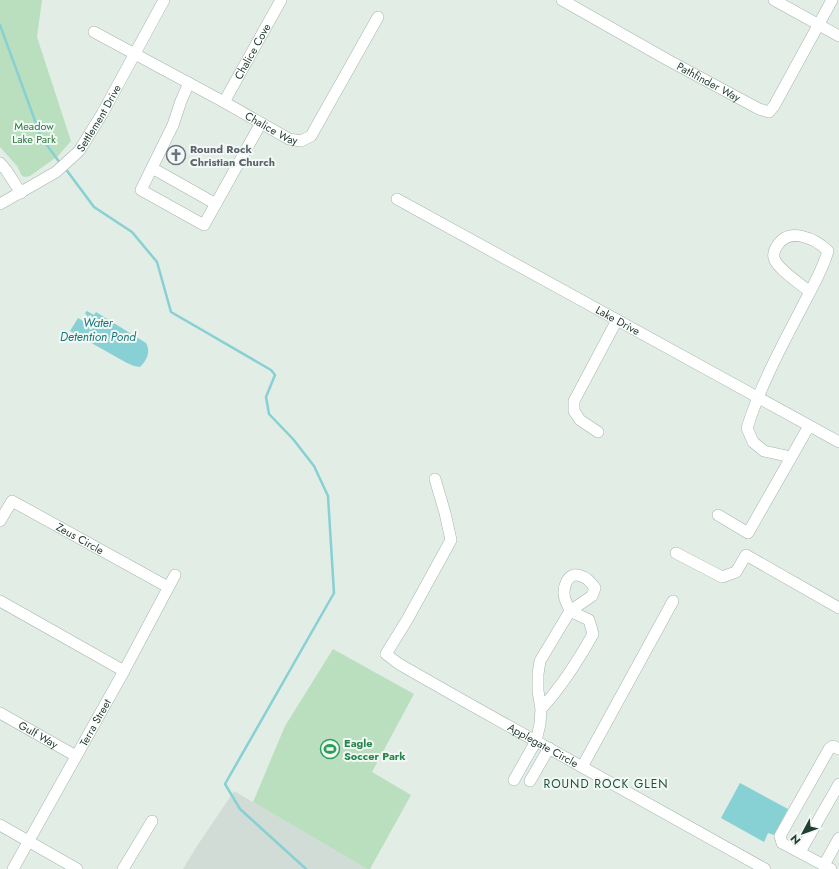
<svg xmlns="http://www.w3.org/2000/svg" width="839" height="869" font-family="Jost,sans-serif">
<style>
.built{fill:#d0dcd5}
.green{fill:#badfbf}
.water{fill:#87d0d4}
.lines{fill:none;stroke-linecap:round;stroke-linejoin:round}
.stream{stroke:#87d0d4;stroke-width:2.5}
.minor-casing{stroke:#a4b5ad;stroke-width:12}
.minor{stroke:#fff;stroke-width:11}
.labels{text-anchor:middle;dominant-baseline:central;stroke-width:4;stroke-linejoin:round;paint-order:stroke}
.street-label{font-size:11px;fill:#213e33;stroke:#f2f9f5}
.park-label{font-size:11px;fill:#2a773f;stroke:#f2f9f5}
.worship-label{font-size:11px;font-weight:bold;fill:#5b616d;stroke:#f2f9f5;text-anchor:start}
.leisure-label{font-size:11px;font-weight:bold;fill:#27864d;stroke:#f2f9f5;text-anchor:start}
.water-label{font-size:12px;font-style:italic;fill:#19777c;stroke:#f2f9f5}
.neighbourhood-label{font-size:12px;letter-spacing:1px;fill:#1c513e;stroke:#f2f9f5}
</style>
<rect width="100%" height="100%" fill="#e2ede6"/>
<!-- built -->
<path class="built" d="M234,791l19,11 114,67h-184l14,-23z"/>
<!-- green -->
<path class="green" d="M0,0h42l-5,37 34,104 -13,15 -28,20 -5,1 -3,-1 -5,-10 -17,-19z
M333,649l81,45 -42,78 39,23 -41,74h-3l-114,-67 32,-76z"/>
<!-- water -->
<path class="water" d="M87,311l7,4 2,-3 50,31c5,9 1,17 -6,24l-6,-1 -7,-3 -57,-32 8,-13 7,4 3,-5 -3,-4z
M740,783l48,26 -14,26 -6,-2 -4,9 -43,-24z"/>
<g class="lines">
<!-- stream -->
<path class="stream" d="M0,25l41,112 19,26
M65,168l29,39 38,25 25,30 14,50 100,58 4,5 -9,22 3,17 24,25 21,27 14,30 6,97 -109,191 15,25 66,60"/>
<defs>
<g id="minor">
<path id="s1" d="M562,0l104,59 93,50 10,3 5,-6 58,-106"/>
<path d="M774,0l65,36"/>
<path id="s2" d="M94,32l130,70 65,37 12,2 10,-5 67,-119"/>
<path d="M189,83l-8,18 -8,24 -32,65 63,35 57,-102"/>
<path id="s3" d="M224,102l57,-102"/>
<path d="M0,163l6,7 15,23"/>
<path d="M152,168l64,36"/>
<path id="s4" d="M397,199l442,243"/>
<path id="s5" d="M0,204l56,-32 23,-21 23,-37 62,-114"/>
<path d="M598,432l-18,-12 -6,-9v-10l43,-81"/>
<path d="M791,457l-27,-6 -11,-9 -6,-14c13,-41 33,-79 53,-117 10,-20 22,-39 28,-60 -12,-12 -39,-25 -51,-5 -2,3 -4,8 -3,12 3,11 27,26 36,34"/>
<path id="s6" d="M435,479l10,34 6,27 -44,80 -21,34 13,10 65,37 301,168"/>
<path d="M718,515l30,18 61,-107"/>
<path id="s7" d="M0,521l12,-20 156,86"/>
<path d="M676,553l46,24 14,-5 10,-17 93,53"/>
<path d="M0,601l124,70"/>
<path id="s8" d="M0,713l76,43"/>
<path d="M582,767l91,-166"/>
<path d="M514,780l22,-39 4,-17 1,-15 -3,-18v-17l2,-13 30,-50c-1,-4 -4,-8 -5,-12 -3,-10 2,-29 16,-23 7,2 10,7 14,12l-3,8 -22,15 19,9 4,14c-15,27 -31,52 -52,75"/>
<path d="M530,781l19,-33"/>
<path d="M0,825l77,44"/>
<path d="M800,852l39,-68"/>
<path d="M824,865l15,-27"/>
<path id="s9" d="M13,869l111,-198 51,-96"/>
<path d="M123,869l29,-48"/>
<path d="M831,869l-49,-26 -2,-7 49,-87 4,-3 6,3"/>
</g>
</defs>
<!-- minor casing -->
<use href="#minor" class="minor-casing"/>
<!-- minor -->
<use href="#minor" class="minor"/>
</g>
<!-- icons -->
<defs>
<symbol id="church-ring" viewBox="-11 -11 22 22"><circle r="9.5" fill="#f2f9f5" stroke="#6b7280" stroke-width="1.5"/><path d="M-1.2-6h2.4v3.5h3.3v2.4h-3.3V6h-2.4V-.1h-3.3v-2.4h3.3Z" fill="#6b7280"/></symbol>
<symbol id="stadium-ring" viewBox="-11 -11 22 22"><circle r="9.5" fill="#f2f9f5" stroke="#2e9e5b" stroke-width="1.5"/><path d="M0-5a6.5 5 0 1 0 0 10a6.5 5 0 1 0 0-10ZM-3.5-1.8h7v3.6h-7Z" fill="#2e9e5b"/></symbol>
</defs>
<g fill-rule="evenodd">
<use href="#church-ring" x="165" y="144" width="22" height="22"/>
<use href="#stadium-ring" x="319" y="738" width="22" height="22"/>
</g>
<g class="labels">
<!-- street labels -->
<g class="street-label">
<text stroke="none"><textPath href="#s3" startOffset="58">Chalice Cove</textPath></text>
<text stroke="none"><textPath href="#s1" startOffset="168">Pathfinder Way</textPath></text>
<text stroke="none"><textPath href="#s5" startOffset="134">Settlement Drive</textPath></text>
<text stroke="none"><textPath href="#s2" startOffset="202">Chalice Way</textPath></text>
<text stroke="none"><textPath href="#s4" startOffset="252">Lake Drive</textPath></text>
<text stroke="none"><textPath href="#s7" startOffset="101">Zeus Circle</textPath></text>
<text stroke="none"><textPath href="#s9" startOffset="168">Terra Street</textPath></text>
<text stroke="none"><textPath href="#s8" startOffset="44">Gulf Way</textPath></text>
<text stroke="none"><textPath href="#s6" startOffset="376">Applegate Circle</textPath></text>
</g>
<!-- park labels -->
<g class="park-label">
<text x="34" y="126">Meadow<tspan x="34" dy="13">Lake Park</tspan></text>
</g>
<!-- worship labels -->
<g class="worship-label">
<text x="190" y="149">Round Rock<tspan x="190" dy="13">Christian Church</tspan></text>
</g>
<!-- leisure labels -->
<g class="leisure-label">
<text x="344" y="743">Eagle<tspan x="344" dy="13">Soccer Park</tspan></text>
</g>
<!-- water labels -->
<g class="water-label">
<text x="98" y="323">Water<tspan x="98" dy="14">Detention Pond</tspan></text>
</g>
<!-- neighbourhood labels -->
<g class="neighbourhood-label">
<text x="606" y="784">ROUND ROCK GLEN</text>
</g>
</g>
<!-- north arrow -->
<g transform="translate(803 833) rotate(229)" stroke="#f2f9f5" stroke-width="3" paint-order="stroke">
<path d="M0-3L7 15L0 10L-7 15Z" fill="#213e33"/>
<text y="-6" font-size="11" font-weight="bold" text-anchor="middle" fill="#213e33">N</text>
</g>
</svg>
